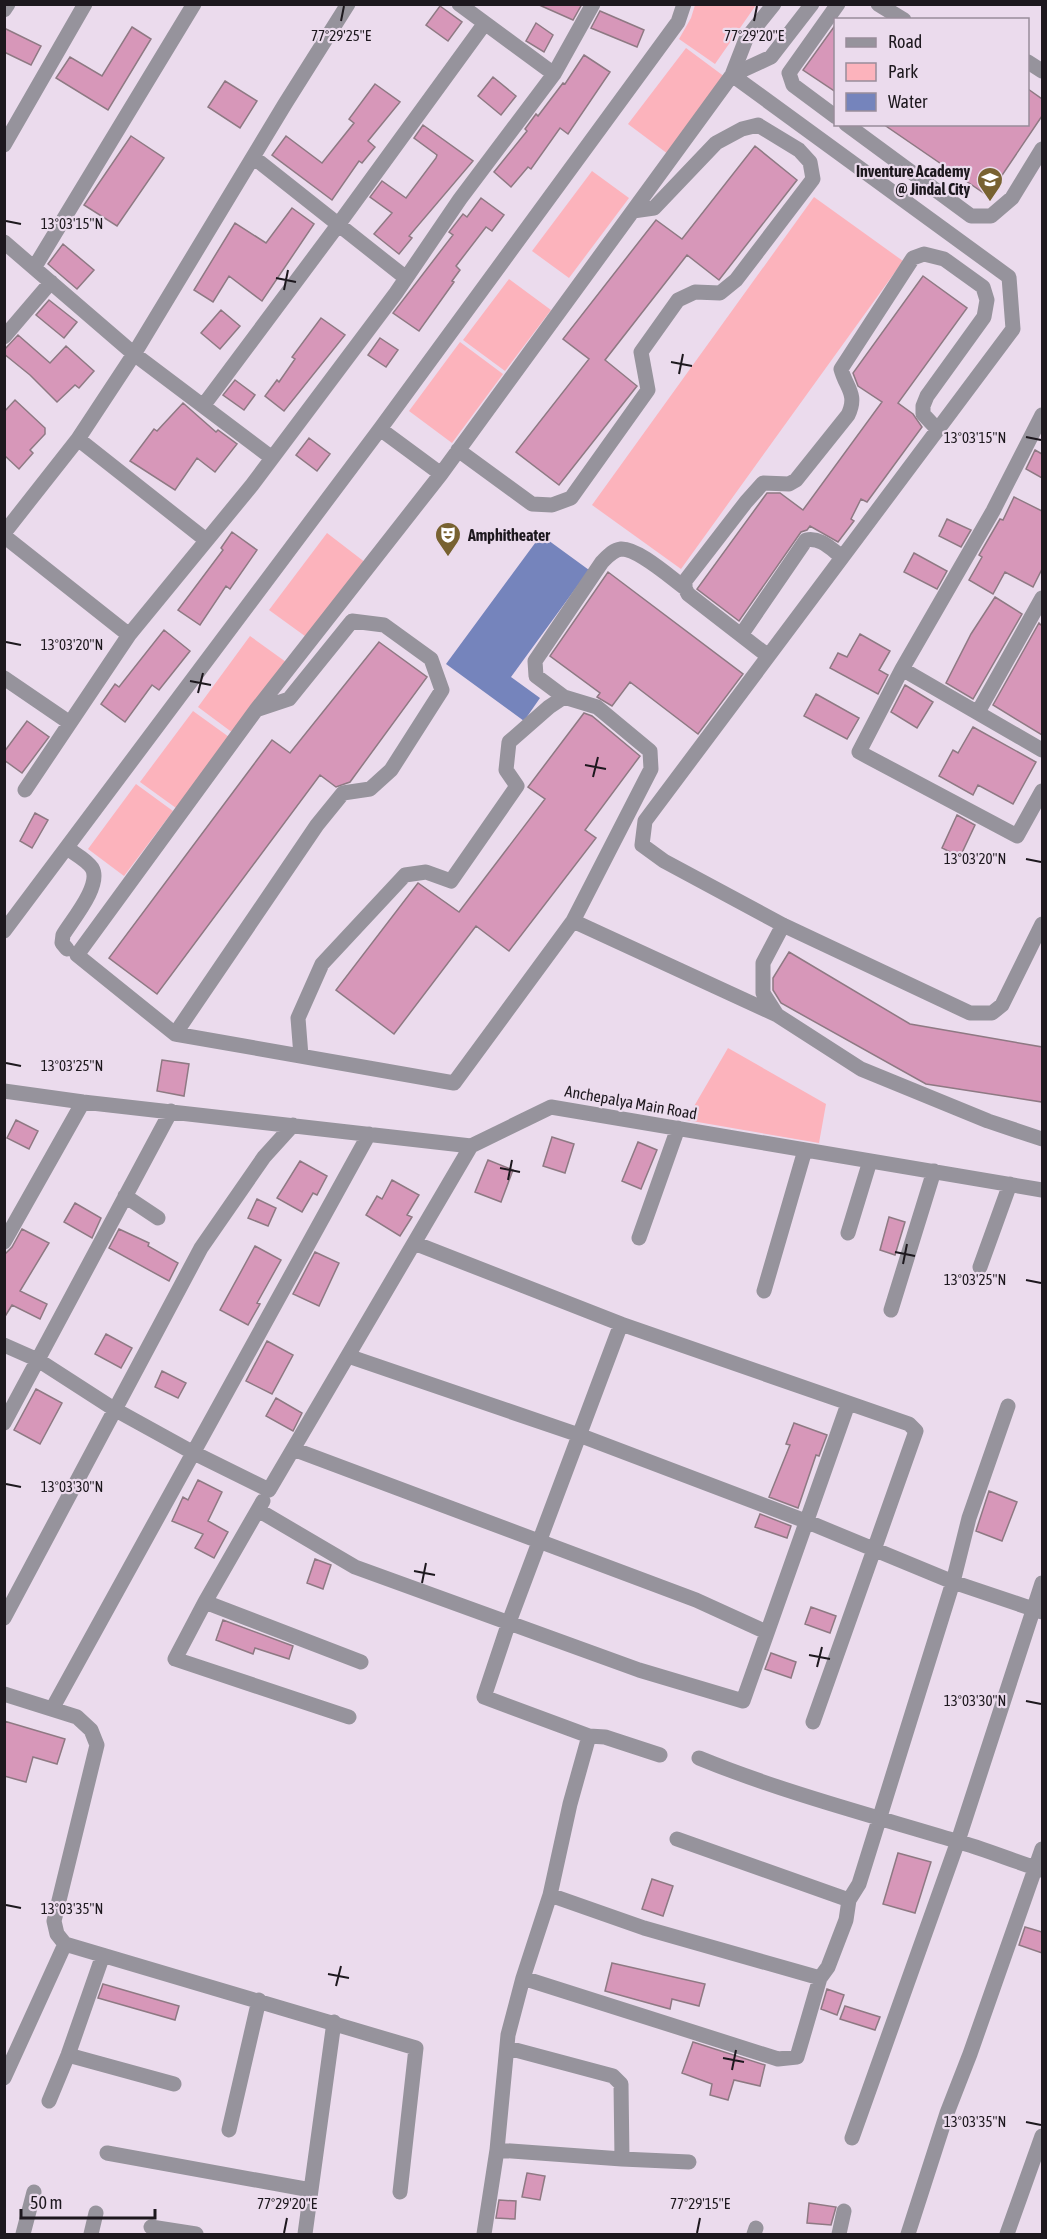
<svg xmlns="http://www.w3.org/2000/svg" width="1047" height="2239" font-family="'Asap Condensed',sans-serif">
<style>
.green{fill:#fcb3bc}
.water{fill:#7584bc}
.building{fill:#d797b9;stroke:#8e7983;stroke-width:1.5}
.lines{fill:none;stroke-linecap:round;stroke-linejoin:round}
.minor{stroke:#96939c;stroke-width:15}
.ticks{fill:none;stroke:#1d181e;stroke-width:2}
.labels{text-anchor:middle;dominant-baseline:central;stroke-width:4.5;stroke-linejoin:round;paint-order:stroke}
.poi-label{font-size:16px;font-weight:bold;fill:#1d181e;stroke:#ebdbed;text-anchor:end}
.street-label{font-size:16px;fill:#1d181e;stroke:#ebdbed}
.ticks-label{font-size:15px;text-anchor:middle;fill:#1d181e;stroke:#ebdbed;stroke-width:4.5;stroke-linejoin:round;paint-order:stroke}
</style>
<rect width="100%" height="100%" fill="#ebdbed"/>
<!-- green -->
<path class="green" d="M695,5h61l-41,59 -36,-25 12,-21z
M686,48l39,29 -57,77 -40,-30z
M592,171l37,27 -60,80 -37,-27z
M814,197l89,64 -222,308 -89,-64z
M509,279l42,31 -46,61 -42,-31z
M460,342l43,32 -51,69 -43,-32z
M327,533l39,30 -57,76 -40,-29z
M250,636l36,26 -53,71 -35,-26z
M193,711l36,26 -53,71 -36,-26z
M136,784l37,27 -49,65 -36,-27z
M728,1048l98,56 -7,39 -133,-23z"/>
<!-- water -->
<path class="water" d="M541,535l48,35 -78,107 29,21 -16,23 -78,-57z"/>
<!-- building -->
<path class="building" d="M537,4h45l-9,16z
M440,6l22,16 -14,19 -22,-16z
M600,11l44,19 -7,17 -46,-19z
M536,23l17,12 -9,17 -18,-11z
M836,24v68l-33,-22z
M132,27l19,12 -43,71 -52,-32 14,-21 32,19z
M4,28l37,18 -10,19 -27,-13z
M584,55l26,17 -42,62 -8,-6 -29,41 -3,-2 -17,20 -17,-15 33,-41 -2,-2 11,-15 2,2 25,-33 2,1z
M493,77l23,19 -15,19 -23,-19z
M225,81l32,20 -17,27 -32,-21z
M375,84l25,18 -32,39 7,6 -13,16 -3,-2 -27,39 -60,-45 14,-19 36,27 32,-40 -5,-4z
M1028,89l14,10v17l-54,80 -105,-72h145z
M423,125l50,36 -64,75 3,2 -13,16 -25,-20 18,-21 -22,-16 12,-16 24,17 30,-40 1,-3 -23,-17z
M131,136l33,22 -47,68 -33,-21z
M755,146l42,34 -78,100 -32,-25 -82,105 32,26 -78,99 -43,-33 73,-93 -26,-20 93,-119 26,19z
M481,198l23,17 -12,16 -6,-4 -30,39 4,4 -8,11 2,1 -35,49 -26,-18 60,-78 -4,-3 14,-18 4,3z
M292,208l22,16 -52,77 -33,-25 -16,26 -19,-12 41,-67 31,20z
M63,244l31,26 -17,19 -29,-25z
M923,276l44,32 -69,95 15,11 9,13 -55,75 -6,-3 -10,20 3,2 -16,21 -28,-16 -3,4 -6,2 -62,89 -42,-32 70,-96h13l23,17 79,-108 -24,-16 -5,-13z
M49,300l28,22 -13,16 -28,-23z
M221,310l19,16 -20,23 -19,-16z
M321,318l24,17 -61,76 -19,-15 12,-16 2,2 16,-23 -3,-2z
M18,335l32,28 16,-17 28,25 -15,17 -4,-3 -18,17 -27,-27 -26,-21v-4z
M380,338l18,12 -12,17 -18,-12z
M235,380l20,15 -11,15 -21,-15z
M15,400l30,28v6l-15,16 3,3 -14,16 -15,-14v-43z
M183,403l33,29 2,-2 19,14 -22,28 -18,-14 -22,32 -45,-29 24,-32 3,2z
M309,438l21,16 -13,17 -21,-16z
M1035,450l7,4v24l-16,-9z
M1014,497l28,14v58l-9,18 -28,-15 -12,22 -24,-14 13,-23 -3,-2 21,-36 3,1z
M947,519l24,11 -10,17 -22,-11z
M232,532l25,18 -27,39 -4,-3 -26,39 -22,-15 45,-60 -2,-2z
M914,553l33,18 -10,18 -33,-17z
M608,572l135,102 -45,60 -68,-52 -18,24 -15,-9 3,-4 -50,-37z
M995,597l27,17 -49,85 -27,-16 25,-49z
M1039,623l3,3v109l-49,-30z
M164,630l26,21 -31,39 -7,-5 -27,37 -24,-18 14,-20 4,3z
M860,634l30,17 -11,19 9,5 -10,19 -48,-26 8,-15 9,4z
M379,642l48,35 -77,105 -14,5 -16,-12 -163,219 -48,-36 163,-218 18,13z
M905,685l28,17 -16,26 -26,-16z
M816,694l43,24 -12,21 -43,-23z
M584,713l8,3 48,40 -55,74 11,8 -87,113 -33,-25 -82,108 -58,-44 82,-107 41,29 86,-113 -17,-12z
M27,721l22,16 -27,36 -18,-13v-8z
M973,727l63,35 -23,42 -35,-19 -5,10 -34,-19 14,-26 5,3z
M35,813l13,7 -16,28 -12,-7z
M957,815l18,10 -15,32 -18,-9z
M789,952l121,72 132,23v55l-116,-18 -145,-81 -8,-13v-12z
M162,1060l27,4 -5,32 -27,-5z
M16,1120l22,11 -9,18 -22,-11z
M552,1137l22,7 -9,29 -22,-7z
M638,1142l19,8 -16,39 -19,-8z
M488,1160l25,10 -12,32 -26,-10z
M300,1161l27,15 -10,19 -4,-2 -11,19 -25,-14z
M392,1180l27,15 -12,20 5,2 -12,19 -34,-21 11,-19 5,3z
M257,1199l19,9 -8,18 -20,-8z
M75,1203l26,15 -9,20 -28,-16z
M889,1217l16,5 -10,33 -15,-5z
M22,1229l27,14 -29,48 27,13 -7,15 -28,-14 -8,13v-63l8,-8z
M119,1229l30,14 -1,3 30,17 -9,18 -60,-33z
M255,1246l26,14 -24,43 3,1 -12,21 -28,-15z
M315,1252l24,11 -20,43 -26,-12z
M106,1334l26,14 -11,20 -26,-14z
M267,1341l26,14 -21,39 -26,-13z
M162,1371l24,12 -8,15 -23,-11z
M36,1389l26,14 -22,41 -26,-14z
M276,1398l26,15 -9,18 -27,-15z
M794,1423l33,12 -8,21 -3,-1 -18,53 -29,-11 21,-52 -4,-1z
M198,1480l24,12 -14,29 20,11 -14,26 -19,-10 8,-14 -31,-13 11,-24 5,3z
M989,1491l28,11 -15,39 -26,-10z
M760,1514l31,12 -4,12 -32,-11z
M315,1559l16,6 -8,24 -16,-6z
M811,1607l25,9 -6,17 -25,-9z
M223,1620l70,26 -4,13 -34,-11 -2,6 -37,-14z
M771,1653l25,9 -5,16 -26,-9z
M4,1721l61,18 -8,25 -24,-7 -7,25 -22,-6z
M898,1853l33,9 -16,51 -32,-9z
M652,1879l21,7 -10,30 -21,-7z
M1025,1927l17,5v21l-23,-8z
M612,1963l93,21 -6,22 -27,-7 -2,10 -65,-18z
M103,1984l76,22 -4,14 -77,-22z
M827,1989l17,6 -7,20 -16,-6z
M845,2006l35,11 -5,13 -35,-11z
M693,2042l72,23 -5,21 -26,-6 -6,20 -18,-5 2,-11 -30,-11z
M527,2173l18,3 -5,24 -18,-3z
M499,2200l17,1 -1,18 -19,-1z
M809,2203l27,4 -5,18 -24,-2z"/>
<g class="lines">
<!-- minor -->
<path class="minor" d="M459,4l95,70
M878,4l26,16
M4,10l4,-6
M1028,62l14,9
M732,75l277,202 4,52 -368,492 -3,24 22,16 119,64 187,88h22l10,-8 40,-81
M732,75l39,-18 41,-53
M836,117l-43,-32 -4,-12 49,-69
M846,124l125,92h20l21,-18 30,-49
M4,145l81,-141
M253,157l153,121
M4,242l130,112 138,104
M34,268l160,-264
M4,337l47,-55
M203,406l135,-181 147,-202
M1042,415l-49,96 -91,158 -43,83 158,84 25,-45
M380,429l61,45
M78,439l128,101
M458,450l74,54 20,1 19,-7 77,-108 -7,-38 37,-52 17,-8 25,1 16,-13 77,-101 -3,-17 -11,-12 -41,-25 -16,4 -26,14 -62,65 -21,3
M4,533l74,-94 56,-85 151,-250 63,-100
M4,536l125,99
M741,635l65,-95c15,-3 25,9 36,17
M768,656l-80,-62 -3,-6v-7l61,-79 17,-19 26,1 7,-4 52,-65c10,-21 -2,-27 -7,-46l72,-111 11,-4 20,5 39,28 4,13 -3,17 -57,79 -4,10v8l14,15
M902,669l140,81
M4,678l66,45
M564,697l-28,-21 -1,-15 67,-99c6,-6 11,-12 19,-13 17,-1 50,29 64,39
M978,712l64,-114
M25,790l104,-155 123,-150 144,-192 64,-94 94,-125 39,-70
M573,921l204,94
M783,925l-20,38v30l14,22 84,54 127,52 54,18
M4,931l376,-502 298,-407 6,-18
M67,949l-5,-6 1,-8c9,-15 39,-50 29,-67 -5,-8 -17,-14 -25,-20
M175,1034l142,-209 26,-32 27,-4 21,-19 51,-80 -11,-31 -47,-34 -32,-4 -63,78 -33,11
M301,1056l-3,-38 24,-54 83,-89 21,-3 25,9 66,-95 -11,-16 3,-28 40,-35 15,-10 33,10 53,44 1,18 -78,152 -119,162 -279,-49 -98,-79 179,-245 185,-236 291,-399 14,-36 28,-35
M4,1091l79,11 388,44 80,-39 491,83
M125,1196l33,22
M848,1233l22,-72
M639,1238l39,-110
M4,1242l79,-140
M414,1243l207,81 -112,298 -25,75 105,39 -19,68 -20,91 -27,83 -15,57 -11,115 -13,84
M980,1267l30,-83
M764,1291l41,-141
M891,1310l43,-139
M621,1324l288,100 7,7 -103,291
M4,1345l34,15 76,49 78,43 77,38 202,-344
M348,1356l231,79 229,87 145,60 89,30
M4,1423l167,-312
M293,1449l403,151 70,32
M263,1501l-58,101 -30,57 174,58
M258,1510l97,57 284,103 104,31 105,-297
M205,1602l156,60
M4,1618l197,-370 63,-91 29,-32
M4,1694l73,23 14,13 6,15 -43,176 3,13 8,10 351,104 -16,144
M52,1709l317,-575
M589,1736l16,1 55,18
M699,1758c83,34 171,57 257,83 29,8 57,20 86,29
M677,1839l172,61
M550,1895l94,33 176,50
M523,1978l255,81 19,-2 23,-79 8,-11 18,-47 3,-20 10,-16 94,-302 16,-64 39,-112
M68,2055l106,29
M4,2078l61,-134
M49,2101l19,-46 35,-100
M229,2130l30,-130
M852,2138l106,-297 84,-258
M497,2150l125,9 -1,-75 -8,-8 -105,-28
M107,2153l204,37
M622,2159l67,3
M151,2227l45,7
M23,2234l11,-42
M91,2234l5,-21
M305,2234l29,-212
M754,2234l2,-6
M839,2234l5,-23
M908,2234l39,-121 23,-59 72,-205
M1007,2234l35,-98"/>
</g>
<!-- ticks -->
<path class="ticks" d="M341,21l3,-15M754,21l3,-15M6,221l15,3M276,278l20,4M284,290l4,-20M671,362l21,4M679,374l4,-20M1026,437l15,3M6,642l15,3M190,681l21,4M198,693l5,-20M585,765l21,4M593,777l5,-20M1026,859l15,3M6,1063l15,3M500,1168l20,4M508,1180l4,-20M895,1252l20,4M903,1264l4,-20M1026,1280l15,3M6,1484l15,3M414,1571l21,4M422,1583l4,-20M809,1655l21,4M817,1667l5,-20M1026,1701l15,3M6,1905l15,3M328,1974l21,4M336,1986l5,-20M723,2058l21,4M732,2070l4,-20M1026,2122l15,3M284,2233l3,-15M697,2233l3,-15"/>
<!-- icons -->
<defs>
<symbol id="school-pin" viewBox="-11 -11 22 30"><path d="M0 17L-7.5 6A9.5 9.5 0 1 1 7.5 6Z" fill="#786231" stroke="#ebdbed"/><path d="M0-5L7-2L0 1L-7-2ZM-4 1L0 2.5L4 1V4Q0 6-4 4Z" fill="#fff"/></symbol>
<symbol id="theatre-pin" viewBox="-11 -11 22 30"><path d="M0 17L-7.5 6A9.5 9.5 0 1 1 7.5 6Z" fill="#786231" stroke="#ebdbed"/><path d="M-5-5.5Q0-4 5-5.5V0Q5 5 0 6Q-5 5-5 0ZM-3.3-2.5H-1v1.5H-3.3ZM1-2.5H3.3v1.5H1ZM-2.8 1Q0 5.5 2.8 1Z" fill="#fff"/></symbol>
</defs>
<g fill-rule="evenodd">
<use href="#school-pin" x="975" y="165" width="30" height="40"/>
<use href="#theatre-pin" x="433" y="520" width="30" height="40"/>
</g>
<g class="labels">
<!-- poi labels -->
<g class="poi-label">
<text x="970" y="171">Inventure Academy<tspan x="970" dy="18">@ Jindal City</tspan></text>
<text x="468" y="535" text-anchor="start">Amphitheater</text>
</g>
<!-- street labels -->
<g class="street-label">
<text transform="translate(631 1102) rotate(10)">Anchepalya Main Road</text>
</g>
</g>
<g class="ticks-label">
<text x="341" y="41">77°29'25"E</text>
<text x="754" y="41">77°29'20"E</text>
<text x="72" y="229">13°03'15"N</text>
<text x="975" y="443">13°03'15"N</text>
<text x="72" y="650">13°03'20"N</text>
<text x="975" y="864">13°03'20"N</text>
<text x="72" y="1071">13°03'25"N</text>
<text x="975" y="1285">13°03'25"N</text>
<text x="72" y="1492">13°03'30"N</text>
<text x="975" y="1706">13°03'30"N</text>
<text x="72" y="1914">13°03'35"N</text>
<text x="975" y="2127">13°03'35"N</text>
<text x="287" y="2209">77°29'20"E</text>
<text x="700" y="2209">77°29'15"E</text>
</g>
<!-- border -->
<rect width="1047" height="2239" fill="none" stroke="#1d181e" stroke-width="12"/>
<!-- legend -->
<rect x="834" y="18" width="195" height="108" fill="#ebdbed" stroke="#998d9a" stroke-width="1.5"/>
<rect x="846" y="38" width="30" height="9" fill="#96939c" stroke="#998d9a" stroke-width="1.5"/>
<text x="888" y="48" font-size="18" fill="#1d181e">Road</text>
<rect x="846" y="63" width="30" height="18" fill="#fcb3bc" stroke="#998d9a" stroke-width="1.5"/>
<text x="888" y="78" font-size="18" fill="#1d181e">Park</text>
<rect x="846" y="93" width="30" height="18" fill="#7584bc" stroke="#998d9a" stroke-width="1.5"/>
<text x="888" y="108" font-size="18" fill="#1d181e">Water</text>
<!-- scale -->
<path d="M21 2209v9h134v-9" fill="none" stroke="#1d181e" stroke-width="3"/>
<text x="30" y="2209" font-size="18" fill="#1d181e" stroke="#ebdbed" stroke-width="4.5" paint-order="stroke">50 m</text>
</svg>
